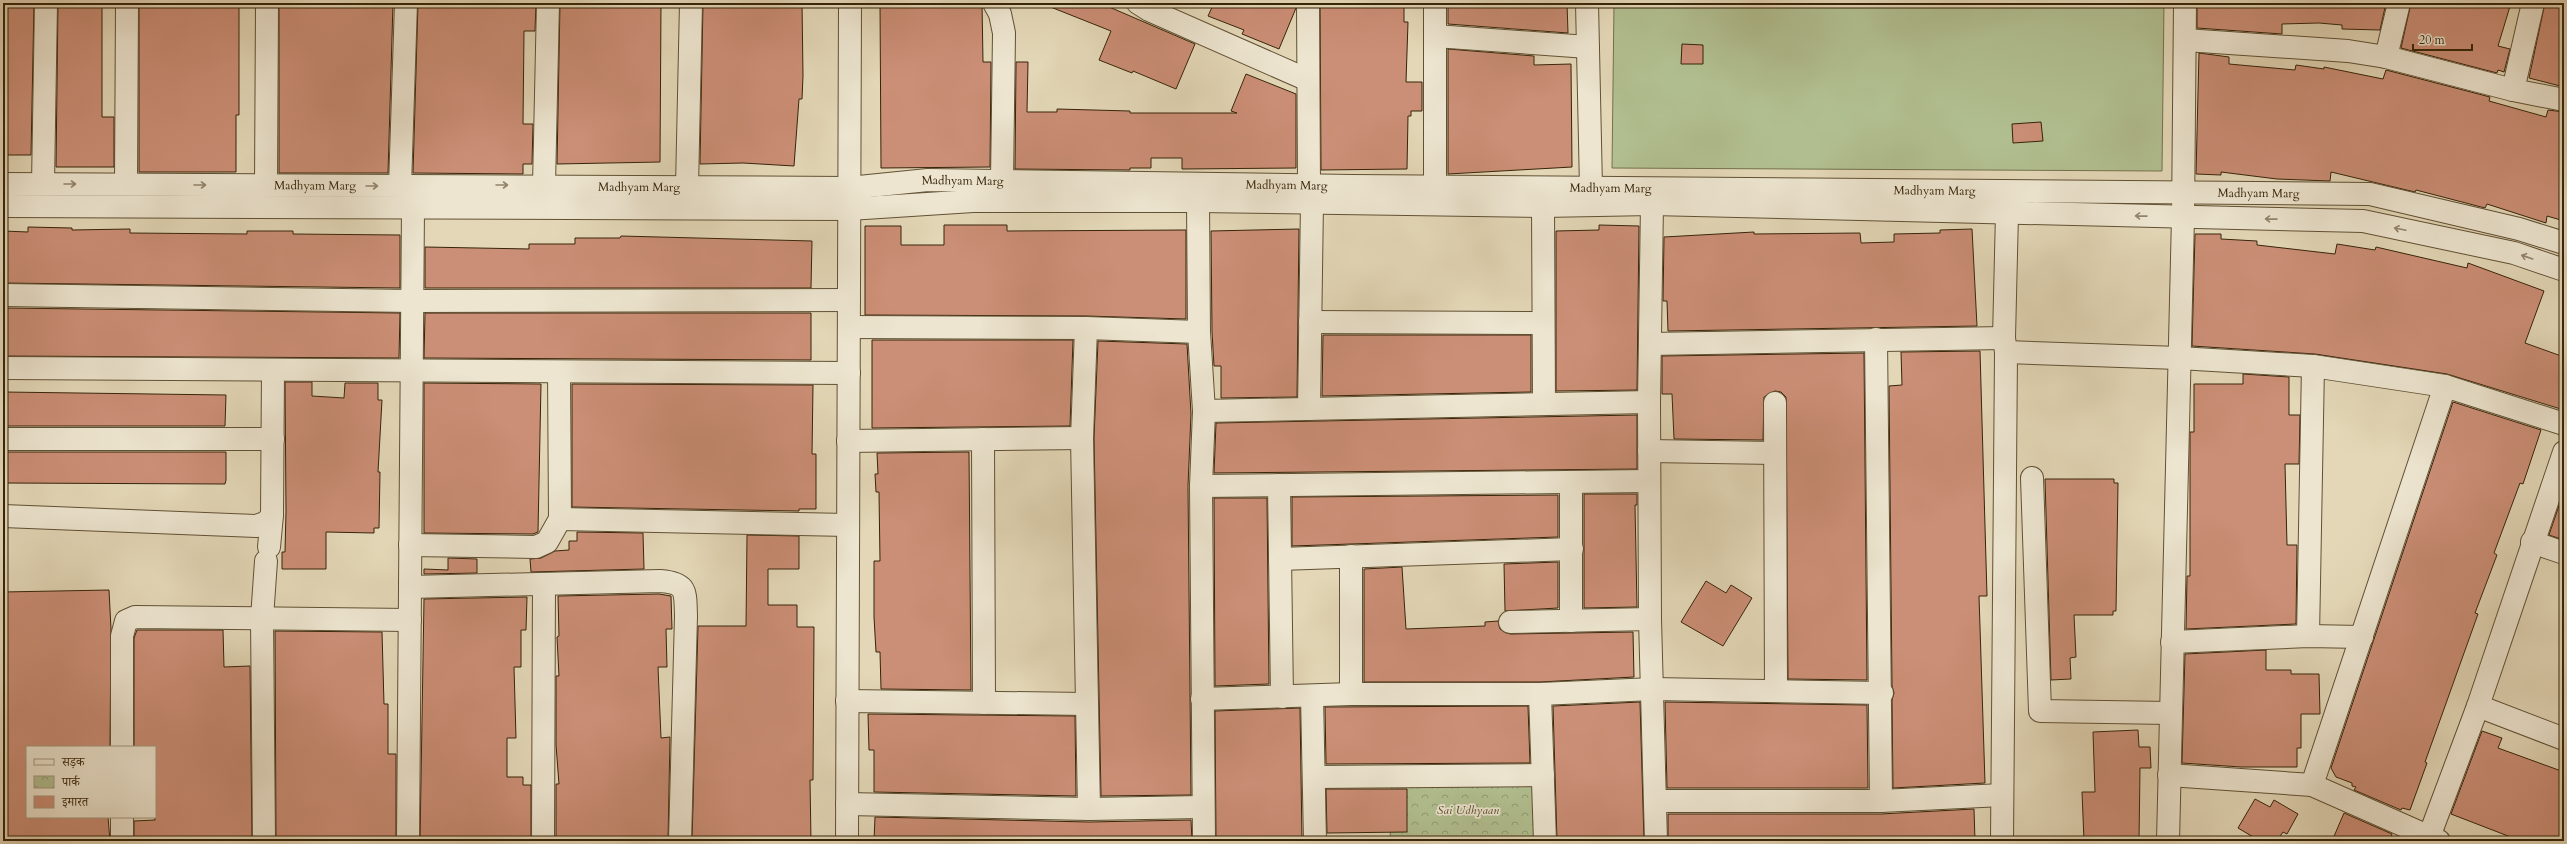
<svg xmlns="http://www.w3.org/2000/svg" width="2567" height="844" font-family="Cardo,'Noto Serif Devanagari',serif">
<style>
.park{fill:url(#park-crowns);stroke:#74724c}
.garden{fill:#b1bf90;stroke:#74724c}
.building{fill:#cb8e76;stroke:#362409}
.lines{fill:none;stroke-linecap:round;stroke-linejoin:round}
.minor-casing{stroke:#615134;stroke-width:24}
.minor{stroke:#ede5d0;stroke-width:22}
.oneway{stroke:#92846c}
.labels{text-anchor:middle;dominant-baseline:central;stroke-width:3.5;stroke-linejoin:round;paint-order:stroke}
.street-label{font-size:12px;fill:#362409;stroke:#ede5d0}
.park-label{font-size:12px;font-style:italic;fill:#554b2b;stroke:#ede5d0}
</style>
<defs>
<pattern id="park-crowns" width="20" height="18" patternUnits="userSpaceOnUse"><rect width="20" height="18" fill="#b1bf90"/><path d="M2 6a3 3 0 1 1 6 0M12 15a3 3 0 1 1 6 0" fill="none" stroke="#919b74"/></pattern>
</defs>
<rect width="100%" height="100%" fill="#e3d7b7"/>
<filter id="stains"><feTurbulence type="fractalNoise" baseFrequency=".005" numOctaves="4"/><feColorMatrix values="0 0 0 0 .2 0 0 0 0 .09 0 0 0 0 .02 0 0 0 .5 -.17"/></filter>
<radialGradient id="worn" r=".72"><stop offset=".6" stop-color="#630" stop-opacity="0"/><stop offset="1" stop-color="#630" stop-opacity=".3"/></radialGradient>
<!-- park -->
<path class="park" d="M1392,779l151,1 2,61h-155z"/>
<!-- garden -->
<path class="garden" d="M1614,3h550l-2,168 -550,-3z"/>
<!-- building -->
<path class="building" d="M3,3h31l-3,152h-28z
M58,3h44v114h12v50h-58z
M139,3h100v112h-3v57h-97z
M279,3h114l-5,170h-109z
M418,3h118l-1,28h-11l-1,93h10l-1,40h-9v10l-110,-1z
M560,3h101l-1,159 -103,2z
M703,3h99l1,73 -1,23h-3l-5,67 -51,-3 -43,1z
M880,3h102l1,59h8l-1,105 -109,1z
M1100,3l95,41 -19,45 -43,-18 -1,2 -33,-13 12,-29 -68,-27z
M1214,3h82v5l-17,41 -37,-15 2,-4 -36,-14z
M1320,3h84v19h4l-2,60h16v29h-11v5h-3l-1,53 -86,1z
M1448,3h119l1,30 -120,-9z
M2197,3h189l-6,27 -38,-1v-4l-23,-2 -37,1v10l-85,-6z
M2411,3h100l-13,43 12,3 -6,23 -6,-2 -1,3 -96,-25z
M2545,3h19v84l-35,-9z
M1682,44l21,1v19h-22z
M1448,49l86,7v9l37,-1 1,103 -124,7z
M2199,53l30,4v7l66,6 1,-5 28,4v-2l59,12 3,-9 104,27 -1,4 57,16 2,-7 16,2v109l-17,-5 -1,7 -59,-19 -2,4 -69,-18 -1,2 -84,-20 -1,9 -53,-2 -56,-7v3l-25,-1z
M1016,62h12l-1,50h30v-3l73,2v2h107l-6,-2 15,-37 50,20v74l-114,1v-11h-31v10h-21v2l-115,-1z
M2041,122l2,19 -30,2 -1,-19z
M944,225h63v6l179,-1v89l-100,-3 -221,-1v-89h36v19h43z
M1599,225l40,1 -2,164 -81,1v-160l43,-1z
M28,227l44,1v2l58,-1v4l117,1v-3h46v3l107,1v53l-397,-5v-52l25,1z
M1299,229l-2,168 -76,1v-32h-7l-2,-34 -1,-101z
M1972,229l5,97 -309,5 -1,-30h-4l1,-64 90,-5v2l106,-1 1,10 33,-1v-8l46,-1v-3z
M2195,234h26v5l36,2v4l78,9 2,-10 38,6 1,-3 91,21 1,-5 76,28 -19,52 39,14v53l-117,-36 -132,-20 -123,-8z
M621,236l191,5 -1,47h-386v-41l104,2v-5h46v-6h45z
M3,308l397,5 -1,45 -396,-2z
M425,313h386v47l-387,-2z
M1323,335h208v57l-209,4z
M872,340h201l-3,86 -198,2z
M1098,341l89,3 4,70 -3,72 3,309 -90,1 -7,-358z
M1980,351l7,245h-8l6,187 -92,5 -1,-88 2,-7 -2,-7 -3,-300 13,-1 -1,-33z
M1864,353l3,327 -79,-1 -2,-282 -5,-5 -6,-1 -11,6 -1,43 -89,-1 -2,-45h-10v-38z
M2243,374l46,3v38h11l-1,49h-14l2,81h10l-1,79 -110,5 1,-53h3v-144h4v-48h49z
M285,382h27v14l32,2 1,-15h33v17h4l-4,72h2l-1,56h-5v5l-48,-1v37h-44v-17h3l1,-41z
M424,383l117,1 -3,148 -5,2 -109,-1z
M572,384l241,1 -1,69h4v55h-17v2l-227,-4z
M4,392l222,3 -1,31h-220l-2,-3z
M2453,402l88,28 -18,54 -3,-1 -26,70 3,2 -22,58 3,1 -53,148 2,1 -17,47 -8,-2 -1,2 -47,-20 2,-3 -4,-1v-3l-16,-6 -5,-9z
M1637,415v54l-423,4 2,-50z
M5,452h221v28l-1,4 -220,-1z
M969,452l2,238 -90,-1 -1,-37h-4l-2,-35v-56h6l-1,-69h-3l-1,-18h3l-1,-21z
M2045,479h69v4h4l-2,128h-3v4h-39l2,42 -6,1 1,21 -20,1z
M2564,491v49l-15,-5z
M1584,494h53v11h-2l2,102 -53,1z
M1558,495v42l-266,9v-49z
M1214,498h53l2,186 -54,2z
M577,532l66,1 1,36 -113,3 -1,-13 11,-1 14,-7 14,-1v-9h8z
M747,535l52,1v33h-31v36h29v22h17l-1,153h-3l1,61h-119l6,-215h48z
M448,558l29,1v14l-53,1v-5l24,1z
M1558,562v46l-53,3 -1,-47z
M1402,567l4,62 79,-3v-4l13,-1 2,8 10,5 123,-2 1,45 -94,5h-176v-113z
M1706,581l20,12 5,-8 21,13 -29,48 -42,-24z
M109,590l2,39 -1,118h-83v70h81l2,24h-107v-249z
M659,594l12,2 1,33h-6l1,38h-9l3,71 9,-1 -2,104h-112v-57h3l-3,-39v-69h3l-2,-39 2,-1 -1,-40z
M527,597l-1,33h-5v37h-7l2,71h-9v39h16v8h8v56h-111l4,-242z
M137,630h86l1,37 26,-1 2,175h-118v-20l21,-1v-73h-21v-109z
M275,631l107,1 2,72h4v50h8v87h-120z
M2266,650v20h25v4h28l1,40h-19v34h-4v19h-56l-59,-4 3,-109z
M1640,702l4,139h-87l-4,-135z
M1665,702l202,3 1,83h-201z
M1528,706l2,57 -204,1 -1,-57z
M1300,708l2,133h-86l-1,-130z
M868,714l207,2 1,80 -202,-4v-42h-5z
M2138,730l1,17h11l1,21h-11l-1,73h-55l-2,-49h13l-2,-60z
M2482,731l20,7 -4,10 66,24v69h-43l-70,-27z
M1326,789h81v43l-80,1z
M2255,799l15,8 4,-7 24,14 -11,20 -4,-2 -6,9h-17l-22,-13z
M1974,809l1,32h-307v-27h213z
M2344,813l48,21 -2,7h-58z
M875,817l214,5 102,-2 1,21h-318z"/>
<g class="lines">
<defs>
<g id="minor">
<path d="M994,3l6,11 4,19 -2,148"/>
<path d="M1138,3l11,7 159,70"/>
<path d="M1308,3l1,182"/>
<path d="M1435,3v182"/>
<path d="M1587,3l4,185"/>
<path d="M1435,36l153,11"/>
<path d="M2185,40l163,11 38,6 127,33 51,10"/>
<path d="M2386,57l13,-54"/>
<path d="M2513,90l20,-87"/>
<path id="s1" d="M3,184l846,4 79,-8 425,6 1017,8 149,35 45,14"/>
<path d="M43,184l3,-181"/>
<path d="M126,184l1,-181"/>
<path d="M266,185l1,-182"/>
<path d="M544,185l4,-182"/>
<path d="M400,186l6,-183"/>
<path d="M687,187l4,-184"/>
<path d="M1198,201l1,131 5,79 -3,75 3,355"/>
<path d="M1652,204l-3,198 1,217 6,222"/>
<path d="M3,206l846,3 124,-8h225l345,5 109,-2 711,17 151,32 50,17"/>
<path d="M1543,206l1,197"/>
<path d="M3,295l409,6 437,-1"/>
<path d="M1310,322l233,1"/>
<path d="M849,327l237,1 113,4"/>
<path d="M1086,328l-4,110 7,371"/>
<path d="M1876,339l5,462"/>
<path d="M1650,344l354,-6"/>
<path d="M2006,352l173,6 134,8 132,20 119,38"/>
<path d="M3,368l846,5"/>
<path d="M1775,403l1,288"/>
<path d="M1309,409l3,-207"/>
<path d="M1204,411l445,-9"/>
<path d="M3,439h270"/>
<path d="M983,439l1,264"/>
<path d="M848,441l234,-3"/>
<path d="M1649,451l126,2"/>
<path d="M2032,478l8,233 130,2"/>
<path d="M1571,483v138"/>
<path d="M1279,485l3,212"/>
<path d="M1201,486l448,-5"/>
<path d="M3,516l254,10 10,-4 5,-7 1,-145"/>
<path d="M560,519l288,6"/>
<path d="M2532,542l32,11"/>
<path d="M410,545l126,2 11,-5 13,-23 -1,-147"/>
<path d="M269,547l3,-32"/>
<path d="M1351,556v138"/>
<path d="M1280,559l292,-10"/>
<path d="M410,587l250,-6c28,2 25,11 26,35l-6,225"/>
<path d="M1510,622l140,-3"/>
<path d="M2308,636l5,-270"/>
<path d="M2172,642l136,-6 54,1"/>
<path d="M1540,694l5,147"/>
<path d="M1312,696l3,145"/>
<path d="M1202,699l149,-5h189l113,-5 229,4"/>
<path d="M847,701l239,3"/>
<path d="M2478,706l86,33"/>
<path d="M122,747v-111l4,-15 9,-4 275,3"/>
<path d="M2169,775l143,10"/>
<path d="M1314,777l229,-2"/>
<path d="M1655,801h226l121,-6"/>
<path d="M847,804l242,5 113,-2"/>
<path d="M2429,837l49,-131 86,-254"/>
<path d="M122,841v-24"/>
<path d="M264,841l-2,-223 4,-57"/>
<path d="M408,841l5,-634"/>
<path d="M543,841l1,-257"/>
<path d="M847,841l3,-838"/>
<path d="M2002,841l4,-489 -2,-14 3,-125"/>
<path d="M2168,841l15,-624 2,-214"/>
<path d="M2439,841l-127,-56 133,-399"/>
</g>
</defs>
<!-- minor casing -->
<use href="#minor" class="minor-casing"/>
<!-- minor -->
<use href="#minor" class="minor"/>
</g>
<!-- one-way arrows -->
<defs><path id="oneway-shaft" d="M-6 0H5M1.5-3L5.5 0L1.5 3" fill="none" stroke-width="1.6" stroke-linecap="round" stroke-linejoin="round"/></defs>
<g class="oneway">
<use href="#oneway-shaft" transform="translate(70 184)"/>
<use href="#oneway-shaft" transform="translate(200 185)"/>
<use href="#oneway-shaft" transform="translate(502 185)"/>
<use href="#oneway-shaft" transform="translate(372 186)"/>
<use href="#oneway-shaft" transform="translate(2141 216) rotate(-179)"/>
<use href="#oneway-shaft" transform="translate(2271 219) rotate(-179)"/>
<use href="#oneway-shaft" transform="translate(2400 229) rotate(-168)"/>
<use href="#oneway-shaft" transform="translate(2527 257) rotate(-161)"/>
</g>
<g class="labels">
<!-- street labels -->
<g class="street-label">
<text stroke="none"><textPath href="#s1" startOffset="960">Madhyam Marg</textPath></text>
<text stroke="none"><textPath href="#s1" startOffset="312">Madhyam Marg</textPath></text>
<text stroke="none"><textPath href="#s1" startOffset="1284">Madhyam Marg</textPath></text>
<text stroke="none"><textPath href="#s1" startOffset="636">Madhyam Marg</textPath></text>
<text stroke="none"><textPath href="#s1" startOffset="1608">Madhyam Marg</textPath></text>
<text stroke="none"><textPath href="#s1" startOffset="1932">Madhyam Marg</textPath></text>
<text stroke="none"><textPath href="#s1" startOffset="2256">Madhyam Marg</textPath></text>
</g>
<!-- park labels -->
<g class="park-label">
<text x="1468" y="810">Sai Udhyaan</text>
</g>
</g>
<!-- margin -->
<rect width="2567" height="844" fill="none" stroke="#e3d7b7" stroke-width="16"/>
<rect x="4" y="4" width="2559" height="836" fill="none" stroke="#362409" stroke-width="2"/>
<rect x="8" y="8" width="2551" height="828" fill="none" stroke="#362409"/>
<!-- legend -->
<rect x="26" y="746" width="130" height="72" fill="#ede5d0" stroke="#a49880"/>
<rect x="34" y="759" width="20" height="6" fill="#ede5d0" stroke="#a49880"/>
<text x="62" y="766" font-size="12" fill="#362409">सड़क</text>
<rect x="34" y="776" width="20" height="12" fill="url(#park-crowns)" stroke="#a49880"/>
<text x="62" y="786" font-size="12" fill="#362409">पार्क</text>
<rect x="34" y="796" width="20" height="12" fill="#cb8e76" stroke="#a49880"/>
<text x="62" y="806" font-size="12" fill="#362409">इमारत</text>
<!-- scale -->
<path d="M2413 44v6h59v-6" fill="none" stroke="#362409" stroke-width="2"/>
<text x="2419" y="44" font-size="12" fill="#362409" stroke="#ede5d0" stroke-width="3" paint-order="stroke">20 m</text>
<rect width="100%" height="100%" filter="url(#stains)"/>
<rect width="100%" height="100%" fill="url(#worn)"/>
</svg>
